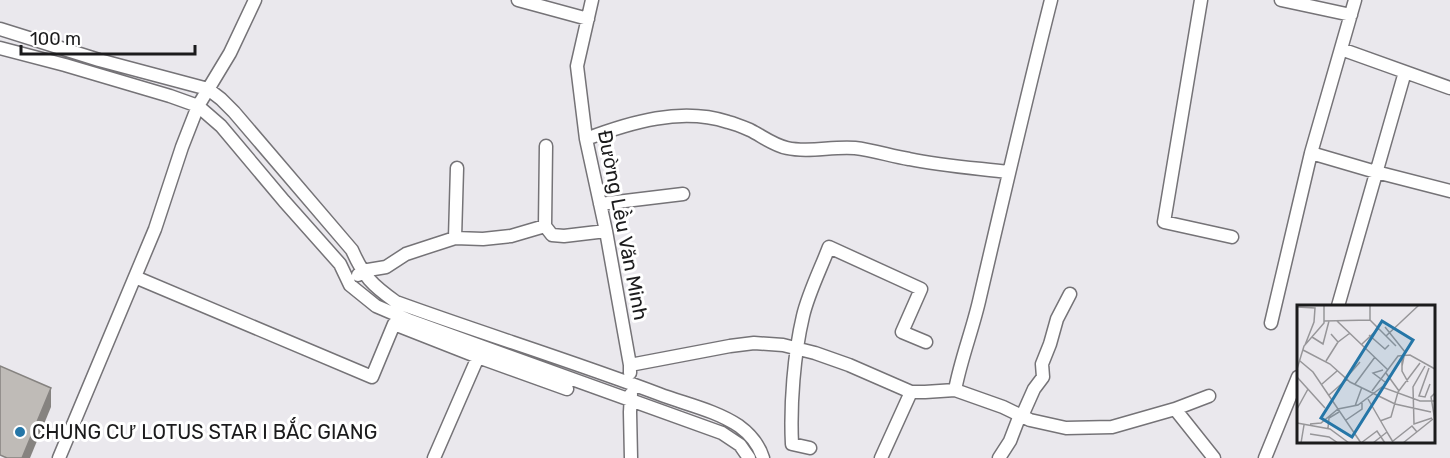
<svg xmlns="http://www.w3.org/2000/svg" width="1450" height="458" font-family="Rubik,sans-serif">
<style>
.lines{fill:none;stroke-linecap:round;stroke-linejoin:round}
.minor-casing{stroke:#757377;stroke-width:15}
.minor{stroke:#fff;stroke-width:12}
.shaded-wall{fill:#868380}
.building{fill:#bfbbb7;stroke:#868380;stroke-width:1.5}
.poi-dot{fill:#2576a7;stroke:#fff;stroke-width:2}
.labels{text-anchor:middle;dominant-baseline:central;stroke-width:6;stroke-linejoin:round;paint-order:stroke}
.street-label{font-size:20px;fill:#1b1b1c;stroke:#fff}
.poi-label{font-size:20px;fill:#1b1b1c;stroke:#fff;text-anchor:start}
.inset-road{fill:none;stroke:#979699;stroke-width:1.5}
.view{fill:#2576a7;fill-opacity:0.15;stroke:#2576a7;stroke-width:3}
.inset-edge{fill:none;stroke:#1b1b1c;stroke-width:3}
</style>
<rect width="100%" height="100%" fill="#eae8ed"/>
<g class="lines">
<defs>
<path id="minor" d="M518,0l70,19
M592,0l-15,66 9,73 20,92 24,134v8
M1201,0l-37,222 68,15
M1281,0l70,15
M0,29l99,31 109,29 13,10 13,13 118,138c12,27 20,35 44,52 88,32 176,59 263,92 26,10 56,16 80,32 11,8 20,19 24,32
M0,48l65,17 105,31 28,10 23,20 63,75 56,63 10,21 26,21 35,15 311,112 18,12 9,13
M1341,49l109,39
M586,139c45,-17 95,-32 142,-17 8,2 15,5 22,8 12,6 23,15 37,18 22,5 45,-2 68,0 18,2 36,8 54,11 33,7 66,9 100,13
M1311,153l65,19 74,19
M600,204l83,-10
M545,226l1,-80
M455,238l2,-70
M358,275l4,-4 24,-4 20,-13 49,-16 28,1 28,-3 34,-10 7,9 12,1 42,-5
M135,277l237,100 22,-53 84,33
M1338,306l67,-234
M1271,323l40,-170 44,-153
M630,365l100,-19 24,-3 29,2 32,8 34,12 62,27h14l30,-2 48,17 27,13 36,8 46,-1 63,-18 39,49
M955,390c6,-32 18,-61 25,-93 23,-99 46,-198 71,-297
M1175,409l34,-13
M1022,416l12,-27 9,-12 -1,-13 8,-20 7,-25 13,-25
M810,448l-18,-4c-2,-39 2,-90 11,-128 5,-22 18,-48 26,-69l92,42 -19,43 24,10
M59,458l96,-229 27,-82 16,-41 32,-53 25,-53
M434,458l44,-101 89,32
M631,458l-1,-46 1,-18
M881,458l30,-66
M999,458l11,-17 10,-26
M1265,458l33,-81"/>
</defs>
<!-- minor casing -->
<use href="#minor" class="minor-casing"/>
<!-- minor -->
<use href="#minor" class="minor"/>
</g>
<!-- shaded-wall -->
<path class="shaded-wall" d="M51,388v19l-21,51h-8z"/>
<!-- building -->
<path class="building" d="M0,366l51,22 -29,70h-15l-7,-3z"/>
<!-- markers -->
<circle class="poi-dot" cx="20" cy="432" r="6"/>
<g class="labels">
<!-- street labels -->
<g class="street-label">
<text transform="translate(623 225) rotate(79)">Đường Lều Văn Minh</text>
</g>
<!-- poi labels -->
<g class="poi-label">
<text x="32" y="432">CHUNG CƯ LOTUS STAR I BẮC GIANG</text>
</g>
</g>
<!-- overview -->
<g transform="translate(1297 305)">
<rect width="138" height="138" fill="#eae8ed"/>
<path class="inset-road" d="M0,2l18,1 -1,14 -9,23M73,15l26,26M27,16l46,-1v-15M40,16l51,49M88,22l20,25 -3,14M34,29l7,8 12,-9M72,30l16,14 4,-4M89,31l33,-31M15,32l11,7 6,-23M65,39l17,-16M6,45l27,14 20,18 45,22 36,8M105,51v15l6,11M3,56l13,11 48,71M29,56l12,-19M128,61l-12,21 1,37 18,-6M132,63l-10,28 6,1 5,-13M0,64l7,-23 20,-23v-18M86,65l-10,3 12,9M89,68l13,18M0,72l28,31M49,73l14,-16M25,79l15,-13M58,79l20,-27M75,86l26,-35 12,-1 25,14M138,88l-4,4 4,24M32,90l18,-16M71,94l19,33M58,101l7,-19M0,104l11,-20M49,115l16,-11v-6M83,116l11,-4 7,-25 22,-29M0,118l33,6 19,14M13,119l11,-1 17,-14 20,-4 24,-18 38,14h15M31,123l1,-10 10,-6M13,129l19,3 9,6M96,136l19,-15 5,6M4,138l3,-18M64,138l16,-12 8,12M76,138l14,-11 6,10M106,138l30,-24"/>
<path class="view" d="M85,16l31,19 -61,97 -31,-19z"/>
<rect width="138" height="138" class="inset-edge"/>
</g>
<!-- scale -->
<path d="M21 45v9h174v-9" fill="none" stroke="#1b1b1c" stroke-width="3"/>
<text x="30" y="45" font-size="18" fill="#1b1b1c" stroke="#ffffff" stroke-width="4.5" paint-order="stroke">100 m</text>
</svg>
